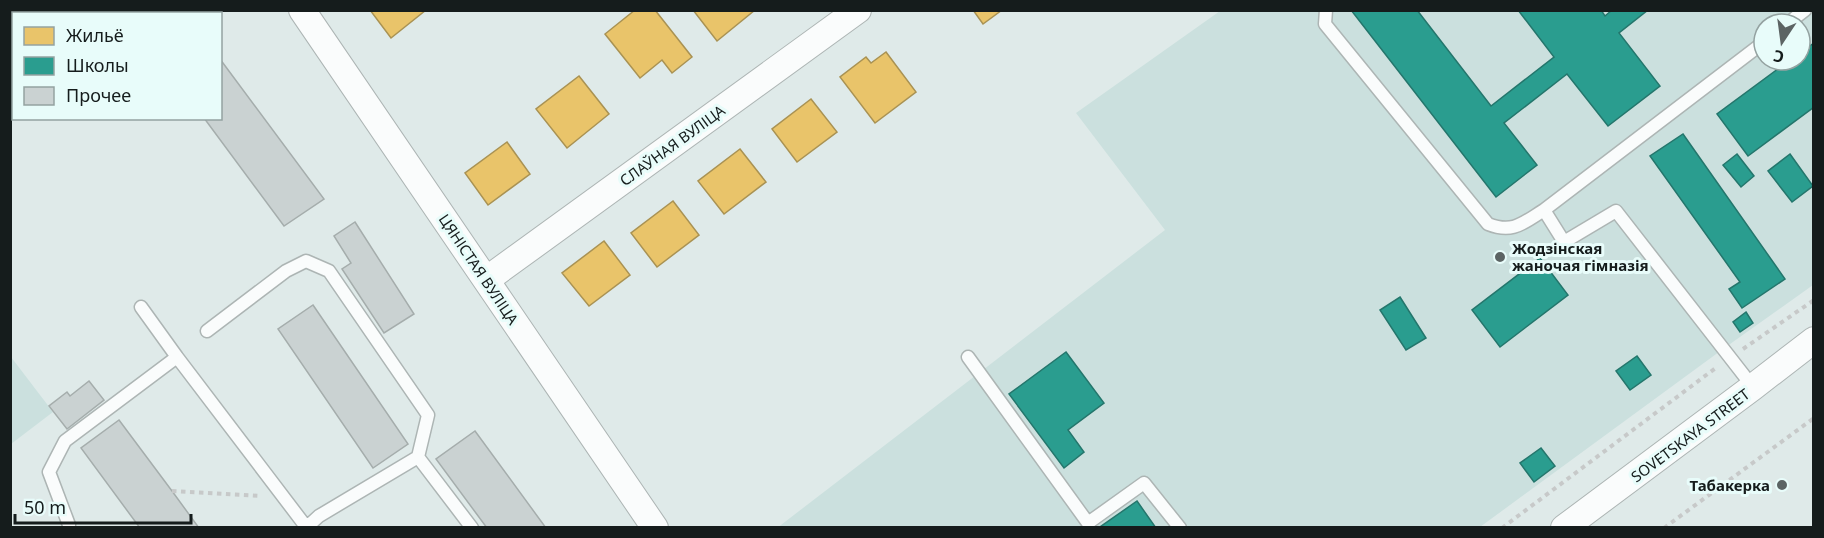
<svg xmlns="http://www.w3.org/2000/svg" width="1824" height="538" font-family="'Noto Sans',sans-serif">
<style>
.built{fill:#cbe0de;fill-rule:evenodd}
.homes{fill:#e9c46a;stroke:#a99253;stroke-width:1.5}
.schools{fill:#2a9d8f;stroke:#24766c;stroke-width:1.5}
.building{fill:#cad2d2;stroke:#a5adac;stroke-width:1.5}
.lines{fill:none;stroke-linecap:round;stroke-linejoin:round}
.service-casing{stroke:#adb5b4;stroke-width:15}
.minor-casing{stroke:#adb5b4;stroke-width:28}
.path{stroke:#c7c9c9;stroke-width:4;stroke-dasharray:4.5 4.5;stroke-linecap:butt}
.service{stroke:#fafcfc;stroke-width:12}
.minor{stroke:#fafcfc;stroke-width:26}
.poi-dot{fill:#5c6464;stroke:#e8fcfa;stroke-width:2}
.labels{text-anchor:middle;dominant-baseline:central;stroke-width:6;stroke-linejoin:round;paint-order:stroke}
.street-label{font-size:15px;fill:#151c1c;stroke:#e8fcfa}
.poi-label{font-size:15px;font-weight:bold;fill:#151c1c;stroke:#e8fcfa;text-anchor:start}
</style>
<rect width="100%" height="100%" fill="#dfeae9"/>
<!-- built -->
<path class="built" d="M1220,11h593v274l-90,64 -243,178 -703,1 388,-298 -89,-117zM1764,24h36v36h-36z
M11,357l42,55 -42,32 -1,-87z"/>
<!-- homes -->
<path class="homes" d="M100,10h37l-4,4h-37z
M370,10h56l-35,28z
M635,10h20l37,47 -20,16 -10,-13 -22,18 -35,-44z
M693,10h62l-38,31z
M973,10h29l-19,14z
M886,52l30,40 -41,31 -35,-46 26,-20 5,6z
M579,76l30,38 -42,34 -31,-39z
M811,99l26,33 -40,30 -25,-33z
M507,142l23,32 -42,31 -23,-32z
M740,149l26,33 -42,32 -26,-33z
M673,201l26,34 -42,32 -26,-34z
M604,241l26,34 -41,31 -27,-33z"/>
<!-- schools -->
<path class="schools" d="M1351,10h66l74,96 63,-49 -36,-47h83l4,6 7,-6h36l-29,23 41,53 -52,40 -41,-52 -63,49 33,42 -41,32z
M1814,43v64l-66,49 -31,-42 73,-54h10v-7z
M1683,134l102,145 -43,29 -13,-19 11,-7 -90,-126z
M1737,154l17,22 -13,11 -18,-22z
M1790,154l23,32 -21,16 -24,-31z
M1540,258l28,37 -68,52 -28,-37z
M1400,297l26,41 -20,12 -26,-40z
M1746,312l7,11 -13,9 -7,-10z
M1066,352l38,51 -36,27 16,22 -20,16 -55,-74z
M1637,356l14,19 -21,15 -14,-19z
M1541,448l14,18 -21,16 -14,-19z
M1137,501l19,27h-56v-1z"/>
<!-- building -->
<path class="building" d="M220,59l104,140 -40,27 -80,-108h16z
M355,222l59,92 -30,19 -42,-64 9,-6 -17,-27z
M313,305l95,139 -35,24 -95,-139z
M89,381l15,19 -37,29 -18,-23 18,-14 3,4z
M119,420l53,71 27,37h-59l-59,-80z
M475,431l71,97h-59l-51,-69z"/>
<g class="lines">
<defs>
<path id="service" d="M1326,10l-1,14 163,200c25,10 35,-1 56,-14l20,32 52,-31 137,176
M1787,24l18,-14
M1544,210l220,-168
M141,307l36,50 130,171
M207,331l79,-60 20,-10 23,10 99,144 -10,42
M968,357l120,166 56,-40 36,45
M69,525l-20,-53 16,-31 112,-84
M307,527l12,-11 99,-59 54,71"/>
<path id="minor" d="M302,10l353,518
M486,280l372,-270
M1564,528l189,-141 61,-47"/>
</defs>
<!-- service casing -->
<use href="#service" class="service-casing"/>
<!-- minor casing -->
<use href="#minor" class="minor-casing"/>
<!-- path -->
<path class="path" d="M1743,349l71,-49
M172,491l89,5
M1502,528l215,-161
M1664,528l150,-110"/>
<!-- service -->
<use href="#service" class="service"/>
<!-- minor -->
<use href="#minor" class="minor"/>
</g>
<!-- markers -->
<g class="poi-dot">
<circle cx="1500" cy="257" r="6"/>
<circle cx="1782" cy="485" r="6"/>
</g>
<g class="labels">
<!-- street labels -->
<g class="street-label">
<text transform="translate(672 145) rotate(-36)">СЛАЎНАЯ ВУЛІЦА</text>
<text transform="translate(479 269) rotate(56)">ЦЯНІСТАЯ ВУЛІЦА</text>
<text transform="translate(1690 435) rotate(-37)">SOVETSKAYA STREET</text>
</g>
<!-- poi labels -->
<g class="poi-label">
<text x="1512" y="248">Жодзінская<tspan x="1512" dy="17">жаночая гімназія</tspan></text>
<text x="1770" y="485" text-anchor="end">Табакерка</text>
</g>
</g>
<!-- border -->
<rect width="1824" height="538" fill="none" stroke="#151c1c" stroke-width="24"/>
<!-- legend -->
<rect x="12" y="12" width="210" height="108" fill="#e8fcfa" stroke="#94a2a1" stroke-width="1.5"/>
<rect x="24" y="27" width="30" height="18" fill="#e9c46a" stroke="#94a2a1" stroke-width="1.5"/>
<text x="66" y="42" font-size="18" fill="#151c1c">Жильё</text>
<rect x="24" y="57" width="30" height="18" fill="#2a9d8f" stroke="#94a2a1" stroke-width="1.5"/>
<text x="66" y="72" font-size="18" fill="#151c1c">Школы</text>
<rect x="24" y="87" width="30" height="18" fill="#cad2d2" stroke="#94a2a1" stroke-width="1.5"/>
<text x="66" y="102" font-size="18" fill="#151c1c">Прочее</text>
<!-- north arrow -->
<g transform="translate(1782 42) rotate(193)"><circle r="28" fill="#e8fcfa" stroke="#94a2a1" stroke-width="1.5"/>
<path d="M0-4.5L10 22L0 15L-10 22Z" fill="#5c6464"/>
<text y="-9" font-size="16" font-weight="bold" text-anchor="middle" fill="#151c1c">С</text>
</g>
<!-- scale -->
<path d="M15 514v9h176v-9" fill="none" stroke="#151c1c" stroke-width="3"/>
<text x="24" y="514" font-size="18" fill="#151c1c" stroke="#e8fcfa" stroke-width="4.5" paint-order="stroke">50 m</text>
</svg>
